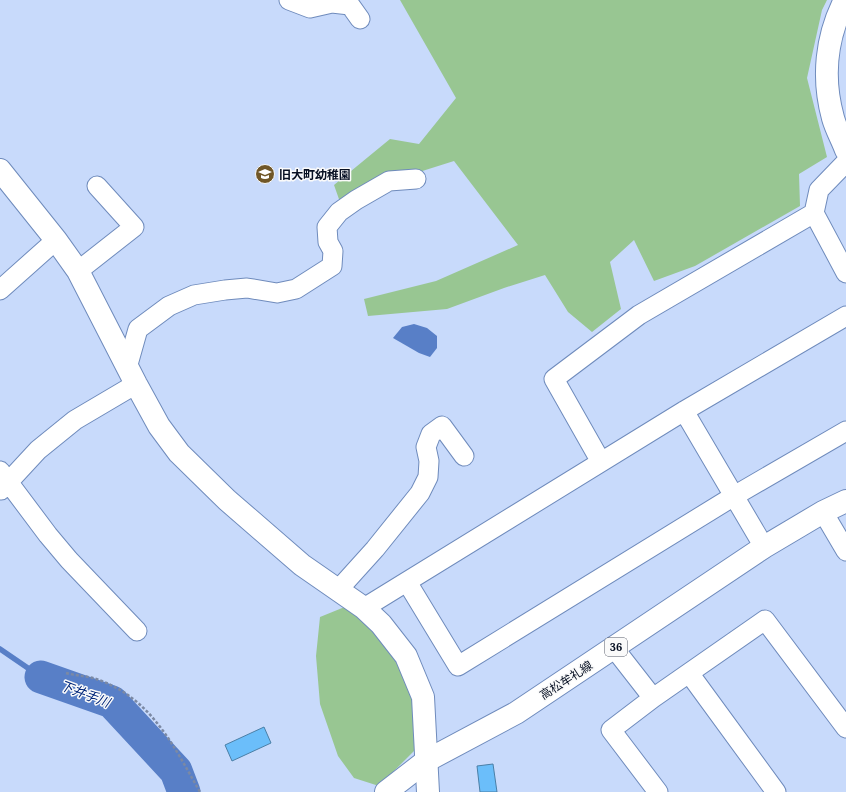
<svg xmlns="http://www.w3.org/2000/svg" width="846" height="792" font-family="Lora,'Noto Sans JP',serif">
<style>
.green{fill:#98c692}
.water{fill:#587fc7}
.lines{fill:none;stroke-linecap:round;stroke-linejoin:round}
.stream{stroke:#587fc7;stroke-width:5.5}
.river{stroke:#587fc7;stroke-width:33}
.building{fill:#6bbefa;stroke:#4b7fa6}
.minor-casing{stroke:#6f8bbc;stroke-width:21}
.tertiary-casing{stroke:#6f8bbc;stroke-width:24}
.primary-casing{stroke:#6f8bbc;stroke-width:24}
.path{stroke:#7b89a4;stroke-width:2.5;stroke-dasharray:3 2;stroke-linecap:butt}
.minor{stroke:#fff;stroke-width:19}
.tertiary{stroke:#fff;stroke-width:22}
.primary{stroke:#fff;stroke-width:22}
.labels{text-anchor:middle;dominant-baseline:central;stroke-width:3;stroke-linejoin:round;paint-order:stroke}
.shield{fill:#fafafa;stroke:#505664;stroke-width:1}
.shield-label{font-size:11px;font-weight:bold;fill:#071023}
.poi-label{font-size:12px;font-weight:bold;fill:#071023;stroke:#fafafa;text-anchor:start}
.street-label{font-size:12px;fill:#071023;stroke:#fafafa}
.water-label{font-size:13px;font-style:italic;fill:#00267a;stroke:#fafafa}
</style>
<rect width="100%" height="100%" fill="#c8dafb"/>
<!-- green -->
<path class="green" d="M400,0h427l-5,10 -15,68 20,79 -28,17 1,32 -105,60 -41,15 -20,-41 -24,22 11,47 -29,23 -24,-20 -23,-37 -41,13 -57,21 -79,7 -4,-17 72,-18 82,-36 -64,-84 -38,12 -76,29 -6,-17 56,-46 29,5 37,-46z
M352,604l25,22 41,74 -1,48 -38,38 -25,-8 -16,-22 -18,-52 -4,-48 4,-39z"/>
<!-- water -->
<path class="water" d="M414,324l13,4 10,8v12l-7,9 -11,-4 -26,-15 9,-11z"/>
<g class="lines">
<!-- stream -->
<path class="stream" d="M0,649l41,28"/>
<!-- river -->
<path class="river" d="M41,677l71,25 64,69 8,21"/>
</g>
<!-- building -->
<path class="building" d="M264,727l7,16 -39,18 -7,-16z
M493,764l4,28h-17l-3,-26z"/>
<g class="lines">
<defs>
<path id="minor" d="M289,0l21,8 22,-5 18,2 10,14
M846,162l-27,28 -5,23 32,60
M78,271l56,-44 -37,-41
M0,290l56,-50
M127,368l11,-39 31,-23 25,-11 31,-5 22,-2 30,5 19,-4 36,-23 1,-15 -5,-9 -1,-15 12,-15 17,-12 33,-19 27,-2
M684,411l80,136
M601,462l-47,-83 85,-64 175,-102
M0,471l48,64 21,25 68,71
M1,490l37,-40 37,-30 61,-36
M823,512l23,39
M407,582l51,84 276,-170 112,-65
M338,590l37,-41 45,-56 8,-16 1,-16 -3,-14 5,-13 11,-8 22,30
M364,608l320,-197 162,-95
M614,648l39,50
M689,673l87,119
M658,792l-47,-62 42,-32 112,-78 81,108"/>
<path id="tertiary" d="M845,0c-19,37 -23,78 -12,118 3,11 9,21 13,32
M0,170l56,70 22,31 58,113 23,42 20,27 48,47 75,65 62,43 17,16 25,32 17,41 5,95"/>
<path id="primary" d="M386,792l40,-31 90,-48 248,-166 59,-35 23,-11"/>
</defs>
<!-- minor casing -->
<use href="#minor" class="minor-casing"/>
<!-- tertiary casing -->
<use href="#tertiary" class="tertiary-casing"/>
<!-- primary casing -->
<use href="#primary" class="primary-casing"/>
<!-- path -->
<path class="path" d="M66,673c11,3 23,3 33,7 53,19 75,67 101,112"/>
<!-- minor -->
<use href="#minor" class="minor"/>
<!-- tertiary -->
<use href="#tertiary" class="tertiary"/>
<!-- primary -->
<use href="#primary" class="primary"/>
</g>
<!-- icons -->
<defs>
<symbol id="school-disc" viewBox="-11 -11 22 22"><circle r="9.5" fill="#705728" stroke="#fafafa"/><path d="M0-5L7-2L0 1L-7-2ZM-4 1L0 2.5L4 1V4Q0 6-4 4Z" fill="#fff"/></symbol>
</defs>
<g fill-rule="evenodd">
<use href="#school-disc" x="254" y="163" width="22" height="22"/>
</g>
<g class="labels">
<!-- shield labels -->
<rect class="shield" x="605" y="638" width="22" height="18" rx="3"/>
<g class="shield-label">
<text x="616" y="647">36</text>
</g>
<!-- poi labels -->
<g class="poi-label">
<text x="279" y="174">旧大町幼稚園</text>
</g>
<!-- street labels -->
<g class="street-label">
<text transform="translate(566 680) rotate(-33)">高松牟礼線</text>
</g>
<!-- water labels -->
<g class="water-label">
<text transform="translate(85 694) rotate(21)">下井手川</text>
</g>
</g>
</svg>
